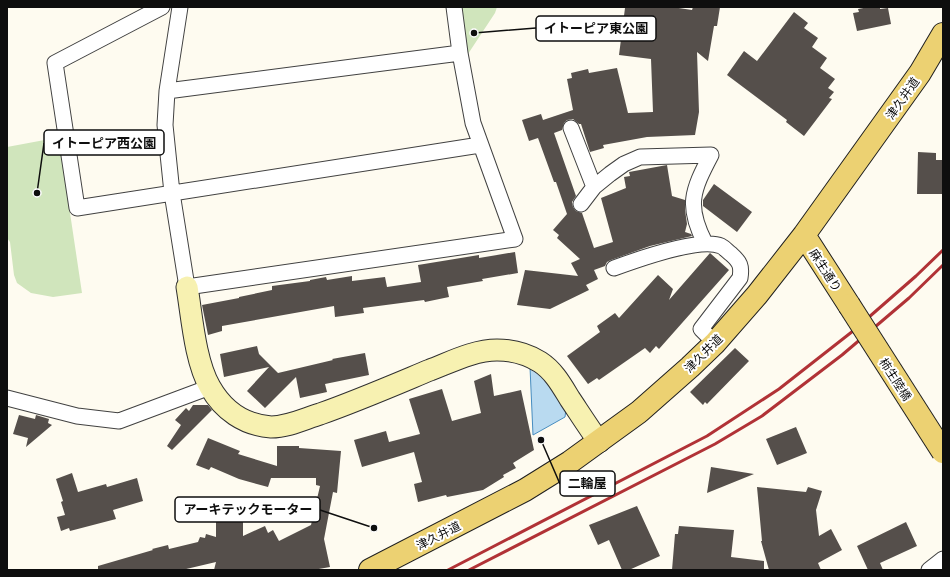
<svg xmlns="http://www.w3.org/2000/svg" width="950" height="577" font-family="Literata,'Noto Sans JP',serif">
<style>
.green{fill:#d0e5bc}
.water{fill:#b9daf0;stroke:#478dc0}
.building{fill:#554f4b}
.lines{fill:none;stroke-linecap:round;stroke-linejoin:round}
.street-casing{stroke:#414141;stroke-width:17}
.secondary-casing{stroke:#303030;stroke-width:23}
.primary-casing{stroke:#1f1f1f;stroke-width:24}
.street{stroke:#fff;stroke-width:15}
.secondary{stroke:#f7f1b1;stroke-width:21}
.primary{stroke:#ecd172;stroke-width:22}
.rail{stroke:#b13236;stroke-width:3}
.primary-bridge-casing{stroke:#1f1f1f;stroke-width:24;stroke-linecap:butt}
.primary-bridge{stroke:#ecd172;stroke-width:22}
.labels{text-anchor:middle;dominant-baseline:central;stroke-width:4;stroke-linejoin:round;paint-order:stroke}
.street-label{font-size:12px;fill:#0e0e0e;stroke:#fff}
.leader{fill:none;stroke:#0e0e0e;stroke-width:1.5}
.callout-dot{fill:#0e0e0e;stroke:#fff;stroke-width:1.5}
.callout{fill:#fff;stroke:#0e0e0e;stroke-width:1.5}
.callout-label{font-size:13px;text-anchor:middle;font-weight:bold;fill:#0e0e0e}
</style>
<rect width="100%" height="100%" fill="#fefbf0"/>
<!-- green -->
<path class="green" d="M462,7h35l-2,6 -27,41z
M50,139l10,7 22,147 -29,4 -22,-4 -14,-10 -3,-8 -4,-33 -3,-4v-91z"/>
<!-- water -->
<path class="water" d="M530,367l18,15 18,27 -1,8 -32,18z"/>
<!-- building -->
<path class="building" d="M627,7h45l20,3 1,-3h27l-3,19h-3l-6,35 -11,-9 2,60 -4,23 -48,2 -44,8 1,3 -14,4 -9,-28h-2l-6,-5 -6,1 -3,3 -2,7 -8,3 22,63 -4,6 1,5 3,4 6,2 12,35 19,-6 -12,-44 25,-10 -2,-11 6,-1 -1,-4 38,-7 5,31 13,4v10l2,14 -2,8 6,2 1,2 -42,10 -39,14 -4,2 -2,4 -11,4 4,9 -12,6 3,5 -39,19 -33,-4 8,-35 53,6 -7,-13 9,-4 -23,-21 2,-3 -6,-5 14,-16 -11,-32h-2l-16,-44 -9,3 -7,-21 19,-6 2,6 30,-10 -6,-31 5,-1 -1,-5 17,-4 1,4 28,-5 11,45 25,-1 -2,-53 -32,-4 6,-47z
M869,7h11v2l8,-1 3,16 -34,7 -4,-18 6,-1 -1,-3z
M794,12l14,11 -4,5 14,10 -6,9 15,11 -7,10 15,11 -7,9 6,4 -5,6 3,1 -28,37 -18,-14 1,-2 -60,-45 17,-24 13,10z
M918,152l18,1v7h7v34h-26z
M714,184l38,28 -15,20 -34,-26v-6z
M515,252l3,21 -36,6 1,2 -36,6 2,10 -24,5 -1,-2 -61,8 1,5 -29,4 -1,-11 -112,20v5l-14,4 -6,-30 37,-7v-1l33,-7v-4l38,-5v-1l16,-3 1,3 25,-4v5l33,-4 2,10 34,-5 -3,-17 61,-10v3z
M710,253l19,17 -70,79 -3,-3 -6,7 -5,-5 -46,32 -2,-2 -9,6 -21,-28 33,-24 -3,-6 18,-13 4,5 39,-43 15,14 -4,11z
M257,346l2,8 19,19 55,-13 -1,-1 33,-6 4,22 -44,9 2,8 -27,6 -4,-21 -31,31 -18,-17 22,-24 -45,10 -4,-23z
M735,348l14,13 -42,43 -2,-2 -2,3 -13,-13z
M491,374l3,22 27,-6 13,60 -21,13 3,5 -13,7 1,2 -21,13 -36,7 -1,-2 -28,7 -4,-18 8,-2 -8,-30 -52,15 -8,-27 32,-9 3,11 31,-8 -11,-35 33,-10 10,32 29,-8 -7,-32z
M193,405h15l4,5 -40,40 -5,-4 14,-21 -6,-5 11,-12 3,3z
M19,415l16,4 1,-4 13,4 -1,4 4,2 -26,22 2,-9 -15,-4z
M796,427l11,26 -30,12 -11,-26z
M208,438l32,13 -2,3 39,12v-20h22v2l42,3 -4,42 -4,-1 -9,47 6,28 -17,3h-99l2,-8 -34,8h-84v-4l55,-16 -1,-1 16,-4 1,4 29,-7 2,-5 5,1 1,-4 10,3v-22h27v21l22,-10 3,7 5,-3 6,11 32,-16 9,-39 -4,-1v-7h-45l-3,9 -29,-8 -28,-12 -2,3 -13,-5z
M711,467l43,7 -47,19z
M72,473l6,19 28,-8 1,3 30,-9 6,23 -30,9 3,9 -46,12 -1,-3 -8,3 -4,-14 8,-2 -4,-13 2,-1 -7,-22z
M757,487l49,5 2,-5 14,4 -6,19 3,26 12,-7 11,21 -24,13 3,7h-52l-8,-29h1z
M637,506l23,50 -31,14h-7l-13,-30 -11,5 -9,-20z
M906,522l11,24 -37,17 3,7h-15l-11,-24z
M679,526l55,4 -3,27 33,4v9h-92l3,-36h3z"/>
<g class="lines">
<defs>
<path id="street" d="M162,7l-107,56 22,145 403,-63
M180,7l-13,84 -2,34 7,68 15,94 328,-48 -42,-116 -13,-70 -6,-46
M167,91l293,-38
M571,128l23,59
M581,204l13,-17 16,-13 14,-10 16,-7 71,-2c-19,36 -25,51 -6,88
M614,268c22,-8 86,-31 107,-22 4,2 7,6 10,8 9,8 11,12 9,24l-39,51 14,14
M7,398l70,18 42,5 91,-34
M929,570l14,-11"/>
<path id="secondary" d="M187,287c5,30 8,74 23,100 13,23 34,38 61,40 17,0 33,-8 49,-13 37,-13 74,-29 110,-44 21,-8 44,-20 67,-20 15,0 30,4 43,12 14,9 22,24 30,37 10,15 19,29 29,43"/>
<path id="primary" d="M804,235l45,70
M370,570l155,-80 45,-28 69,-50 51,-45 25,-24 42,-48 47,-60 116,-162 23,-39"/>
</defs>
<!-- street casing -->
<use href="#street" class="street-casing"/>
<!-- secondary casing -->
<use href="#secondary" class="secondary-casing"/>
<!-- primary casing -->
<use href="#primary" class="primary-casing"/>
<!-- street -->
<use href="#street" class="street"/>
<!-- secondary -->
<use href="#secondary" class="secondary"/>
<!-- primary -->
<use href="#primary" class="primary"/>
<!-- rail -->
<path class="rail" d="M448,570l259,-134 72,-47 74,-58 63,-55 27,-26
M469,570l246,-126 47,-28 80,-61 67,-57 34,-33"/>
<defs>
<path id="primary-bridge" d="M849,305l94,147"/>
</defs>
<!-- primary-bridge casing -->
<use href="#primary-bridge" class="primary-bridge-casing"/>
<!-- primary-bridge -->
<use href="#primary-bridge" class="primary-bridge"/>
</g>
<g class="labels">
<!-- street labels -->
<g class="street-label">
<text transform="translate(902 98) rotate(-55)">津久井道</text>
<text transform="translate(826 270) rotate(57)">麻生通り</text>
<text transform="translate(703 353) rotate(-45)">津久井道</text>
<text transform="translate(896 379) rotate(57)">柿生陸橋</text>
<text transform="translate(438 535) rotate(-27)">津久井道</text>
</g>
</g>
<!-- callouts -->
<path class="leader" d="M474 33L536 28M37 193L44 143M541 440L560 484M374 528L320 510"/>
<g class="callout-dot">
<circle cx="474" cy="33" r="4"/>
<circle cx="37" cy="193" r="4"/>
<circle cx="541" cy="440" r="4"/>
<circle cx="374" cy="528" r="4"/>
</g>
<g class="callout">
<rect x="536" y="16" width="120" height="25" rx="4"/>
<rect x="44" y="130" width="120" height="25" rx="4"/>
<rect x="560" y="471" width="55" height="25" rx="4"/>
<rect x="175" y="497" width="145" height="25" rx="4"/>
</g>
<g class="callout-label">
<text x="596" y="33">イトーピア東公園</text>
<text x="104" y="148">イトーピア西公園</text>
<text x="587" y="488">二輪屋</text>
<text x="248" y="514">アーキテックモーター</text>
</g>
<!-- border -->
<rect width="950" height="577" fill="none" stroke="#0e0e0e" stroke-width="16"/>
</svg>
